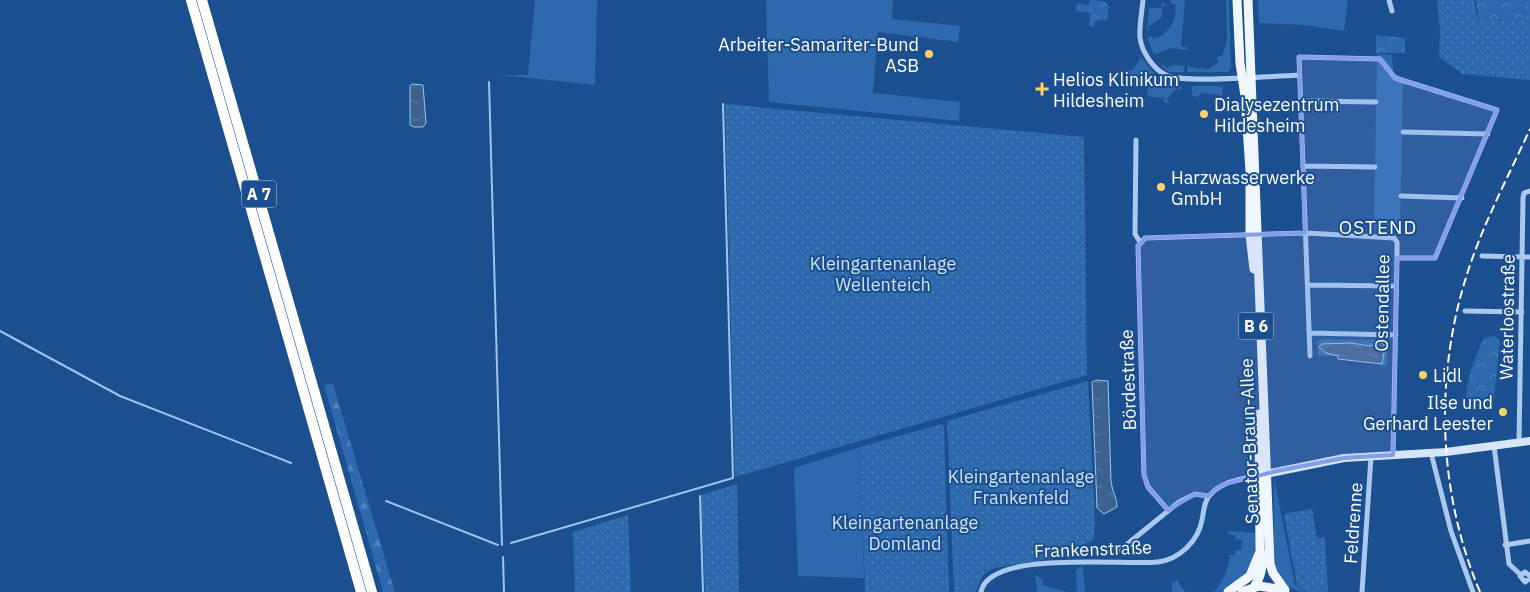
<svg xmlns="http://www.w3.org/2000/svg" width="1530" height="592" font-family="'IBM Plex Sans',sans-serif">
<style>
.grass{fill:#2e69ad}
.forest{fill:url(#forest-firs)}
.park{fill:url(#park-crowns)}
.garden{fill:url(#garden-dots)}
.water{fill:url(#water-ripples);stroke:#9cc4f0}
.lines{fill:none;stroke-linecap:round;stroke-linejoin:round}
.stream{stroke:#9cc4f0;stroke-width:2}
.street{stroke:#a9c9ee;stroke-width:5}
.secondary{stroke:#d6e6fa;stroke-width:8}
.primary{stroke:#f0f6ff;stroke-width:9}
.highway{stroke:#fff;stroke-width:10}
.rail{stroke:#fff;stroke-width:2;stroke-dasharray:9 4;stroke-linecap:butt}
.marked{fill:#839eea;fill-opacity:0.2;stroke:#839eea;stroke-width:4;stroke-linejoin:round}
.poi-dot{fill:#ffd166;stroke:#1b4f8f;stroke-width:2}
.labels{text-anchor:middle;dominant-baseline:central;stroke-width:4;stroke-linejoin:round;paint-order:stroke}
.shield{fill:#1b4f8f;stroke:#bbcadd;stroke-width:1}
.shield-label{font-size:16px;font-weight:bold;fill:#fff}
.poi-label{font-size:18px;fill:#fff;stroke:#1b4f8f;text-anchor:start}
.park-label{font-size:18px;fill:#cfe3fa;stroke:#1b4f8f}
.street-label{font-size:18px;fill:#fff;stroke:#1b4f8f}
.neighbourhood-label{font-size:19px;letter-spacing:1px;fill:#fff;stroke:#1b4f8f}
</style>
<defs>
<pattern id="forest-firs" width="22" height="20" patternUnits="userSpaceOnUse" patternTransform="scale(1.25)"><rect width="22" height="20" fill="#2e69ad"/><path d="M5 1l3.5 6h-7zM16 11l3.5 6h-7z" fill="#4d80b9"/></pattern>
<pattern id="park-crowns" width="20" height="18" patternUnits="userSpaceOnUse" patternTransform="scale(1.25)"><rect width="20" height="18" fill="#2e69ad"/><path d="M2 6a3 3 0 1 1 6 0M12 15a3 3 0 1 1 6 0" fill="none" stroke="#4d80b9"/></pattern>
<pattern id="garden-dots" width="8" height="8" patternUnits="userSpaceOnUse" patternTransform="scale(1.25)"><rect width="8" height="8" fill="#2e69ad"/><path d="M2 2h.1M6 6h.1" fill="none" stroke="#4d80b9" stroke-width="1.8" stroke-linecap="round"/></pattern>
<pattern id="water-ripples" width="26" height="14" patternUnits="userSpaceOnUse" patternTransform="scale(1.25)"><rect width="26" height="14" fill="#3c6290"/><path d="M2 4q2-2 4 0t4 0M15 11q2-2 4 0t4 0" fill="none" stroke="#597aa1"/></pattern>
</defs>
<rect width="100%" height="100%" fill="#1b4f8f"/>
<!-- grass -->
<path class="grass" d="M535,0h62l-2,85 -95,-10h28z
M766,0h127l-1,19 68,7 -2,16 -80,-10 -5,61 87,9 -1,19 -190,-19z
M1090,0l14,1 -8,6 -2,20 -5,-1 1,-13 -14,-2 1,-7 12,1z
M1171,0h14l-4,46 6,1v3l-17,-2 -16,7 -7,-17 5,-2 1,3c15,-4 25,-20 22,-35h-4z
M1226,0h3l2,68 -3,4h-41l1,-9 2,4 18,2 11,-7 -3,-3 2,-3h4l5,-16z
M1258,0h90l-4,31 -39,-6 -46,-2z
M1165,3l2,2 -4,1 -2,12 -13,9 1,4h-2l2,-23h13l-1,-4z
M1377,54l15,1 1,17 10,6 -3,151 -26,-1z
M1141,57l15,18 17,9 -13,2 -26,-11 -18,-1v-3l17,-1z
M1185,62l-1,10h-15l-8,-6 3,-2 2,4 8,-3 10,1z
M1136,79l24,9 23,-1 -3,3 -3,-2 -10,11 2,4h-5v-5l-17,-2 1,-12 -18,-2z
M1192,86h31l-1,13h-2v-4l-20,-2 -1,4 -7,-1z
M1323,339l63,1 2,4 -1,20 -3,3 -3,-3 3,-16 -2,-5 -13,3 -12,-3 -38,3 2,3 17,7h-20l-1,-15z
M860,447l4,131 -66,-2 -4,-108z
M1274,477l21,108 11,7c-18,0 -29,-14 -32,-30z
M1229,531l26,2c1,23 2,34 -18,49 -9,7 -13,10 -24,10 8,-5 17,-27 17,-37h5v-5h6l1,-10 -7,-1v-4l-7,-1z
M1083,565l2,27h-8l-1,-22z
M1035,574l8,6 -1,5 25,7h-30z
M1177,580l8,12h-13v-9z"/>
<!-- forest -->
<path class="forest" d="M333,384l62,208h-12l-59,-207z"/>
<!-- park -->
<path class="park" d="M1476,0h48l2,18 -47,3z
M1104,1l5,5 -2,14 -13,1 3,-17z
M1376,35l29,3v15h-29z
M1495,336l5,5 -7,66 -5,2 -19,-5c-8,-13 7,-47 12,-60l3,-6z"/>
<!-- garden -->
<path class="garden" d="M1437,0h37l4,21 48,-3 -2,-18h6v80l-67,-6 -24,-17 1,-27z
M725,104l359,33 3,238 -352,102z
M1088,381l7,143 -2,17 -21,7 -11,9 -67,11 -10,6 -9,18h-21l-7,-171z
M941,424l3,2 5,166h-84l-5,-145z
M737,484l2,108h-34l-4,-97z
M1312,509l5,29 8,-1 3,55h-21l-10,-7 -13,-71z
M628,515l3,77h-56l-2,-60z"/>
<!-- water -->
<path class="water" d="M412,84l11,1 3,38 -3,4h-9l-4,-2v-39z
M1352,343l17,3 14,-3 2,4 -3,17 -44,-5v-3l-12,-3 -7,-6 3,-3z
M1097,380l11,1 3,100c1,10 6,17 6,26l-13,7 -7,-6 -5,-126z"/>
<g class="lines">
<!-- stream -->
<path class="stream" d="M489,82l13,463
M0,331l120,65 171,67
M700,496l3,96
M386,501l112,44
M511,543l222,-65 -10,-374
M503,557l1,35"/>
<!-- street -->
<path class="street" d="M1143,0c-1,12 -4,26 -3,38 2,14 13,31 26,37 17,9 110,1 133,0
M1389,0l3,11
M1301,101l75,1
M1403,132l85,2
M1136,140l-1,94 5,8
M1303,166l72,1
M1401,196l61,2
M1482,256l48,1
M1309,285l87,1
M1465,311l57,1
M1309,333l87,2
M1310,356l-11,-299 81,2 15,19 102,32 -62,148h-38
M1519,442l4,-244 1,-5 6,-2
M1494,446l15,118 12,11
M1431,453l20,78 22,61
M1168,510l-20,-23 -4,-12 -6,-229 7,-8 161,-5 88,5 3,4v16l-4,197
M1505,545l25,-4
M1120,550l59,-48 16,-8 13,2
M1530,576l-5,-4 -5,4 5,6 5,-4
M981,592c8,-43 143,-26 177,-30 22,-3 40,-21 44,-42 2,-9 2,-19 8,-25 12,-14 32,-16 49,-20
M1362,592l9,-135"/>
<!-- secondary -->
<path class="secondary" d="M1261,475l83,-17 102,-6 84,-11"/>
<!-- primary -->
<path class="primary" d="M1237,0l3,63 5,33 5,75v64l4,34
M1248,0l22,564 3,9 12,17
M1254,587c9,-13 9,-23 6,-38l-1,-135
M1228,592l22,-16 9,-22
M1242,592l17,-6 26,4"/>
<!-- highway -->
<path class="highway" d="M191,0l170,592
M202,0l170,592"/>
<!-- rail -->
<path class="rail" d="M1480,592c-43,-102 -46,-219 -11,-324 16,-48 40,-93 61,-139"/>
</g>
<!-- marked area -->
<path class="marked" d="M1299,57l81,2 15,19 102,32 -62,148h-38l-4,197 -49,3 -67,13 -55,14 -14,11 -13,-2 -27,16 -20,-23 -4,-12 -6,-229 7,-8 160,-5z"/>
<!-- markers -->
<g class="poi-dot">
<circle cx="929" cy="54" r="5"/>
<path d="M1039.5 81.5h5v5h5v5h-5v5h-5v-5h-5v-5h5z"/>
<circle cx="1204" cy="114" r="5"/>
<circle cx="1161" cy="187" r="5"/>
<circle cx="1423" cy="375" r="5"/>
<circle cx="1503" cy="412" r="5"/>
</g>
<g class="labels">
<!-- shield labels -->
<g class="shield">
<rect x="241.5" y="180.5" width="35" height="27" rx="4"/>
<rect x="1238.5" y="312.5" width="35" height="27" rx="4"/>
</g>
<g class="shield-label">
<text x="259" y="194">A 7</text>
<text x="1256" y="326">B 6</text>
</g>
<!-- poi labels -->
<g class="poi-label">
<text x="919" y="44" text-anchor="end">Arbeiter-Samariter-Bund<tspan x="919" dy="21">ASB</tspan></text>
<text x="1053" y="79">Helios Klinikum<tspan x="1053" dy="21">Hildesheim</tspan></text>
<text x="1214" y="104">Dialysezentrum<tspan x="1214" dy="21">Hildesheim</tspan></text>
<text x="1171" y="177">Harzwasserwerke<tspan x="1171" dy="21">GmbH</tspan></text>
<text x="1433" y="375">Lidl</text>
<text x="1493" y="402" text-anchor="end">Ilse und<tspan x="1493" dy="21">Gerhard Leester</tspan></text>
</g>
<!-- park labels -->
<g class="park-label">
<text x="883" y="263">Kleingartenanlage<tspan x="883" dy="21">Wellenteich</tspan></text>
<text x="1021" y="476">Kleingartenanlage<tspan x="1021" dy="21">Frankenfeld</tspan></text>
<text x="905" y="522">Kleingartenanlage<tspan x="905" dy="21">Domland</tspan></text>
</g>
<!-- street labels -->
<g class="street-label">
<text transform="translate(1382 303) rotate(-89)">Ostendallee</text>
<text transform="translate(1507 317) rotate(-89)">Waterloostraße</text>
<text transform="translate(1128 380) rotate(-92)">Bördestraße</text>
<text transform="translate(1249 441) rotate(-92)">Senator-Braun-Allee</text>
<text transform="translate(1353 523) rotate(-86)">Feldrenne</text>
<text transform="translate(1093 549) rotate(-2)">Frankenstraße</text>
</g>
<!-- neighbourhood labels -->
<g class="neighbourhood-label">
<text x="1378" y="227">OSTEND</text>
</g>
</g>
</svg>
